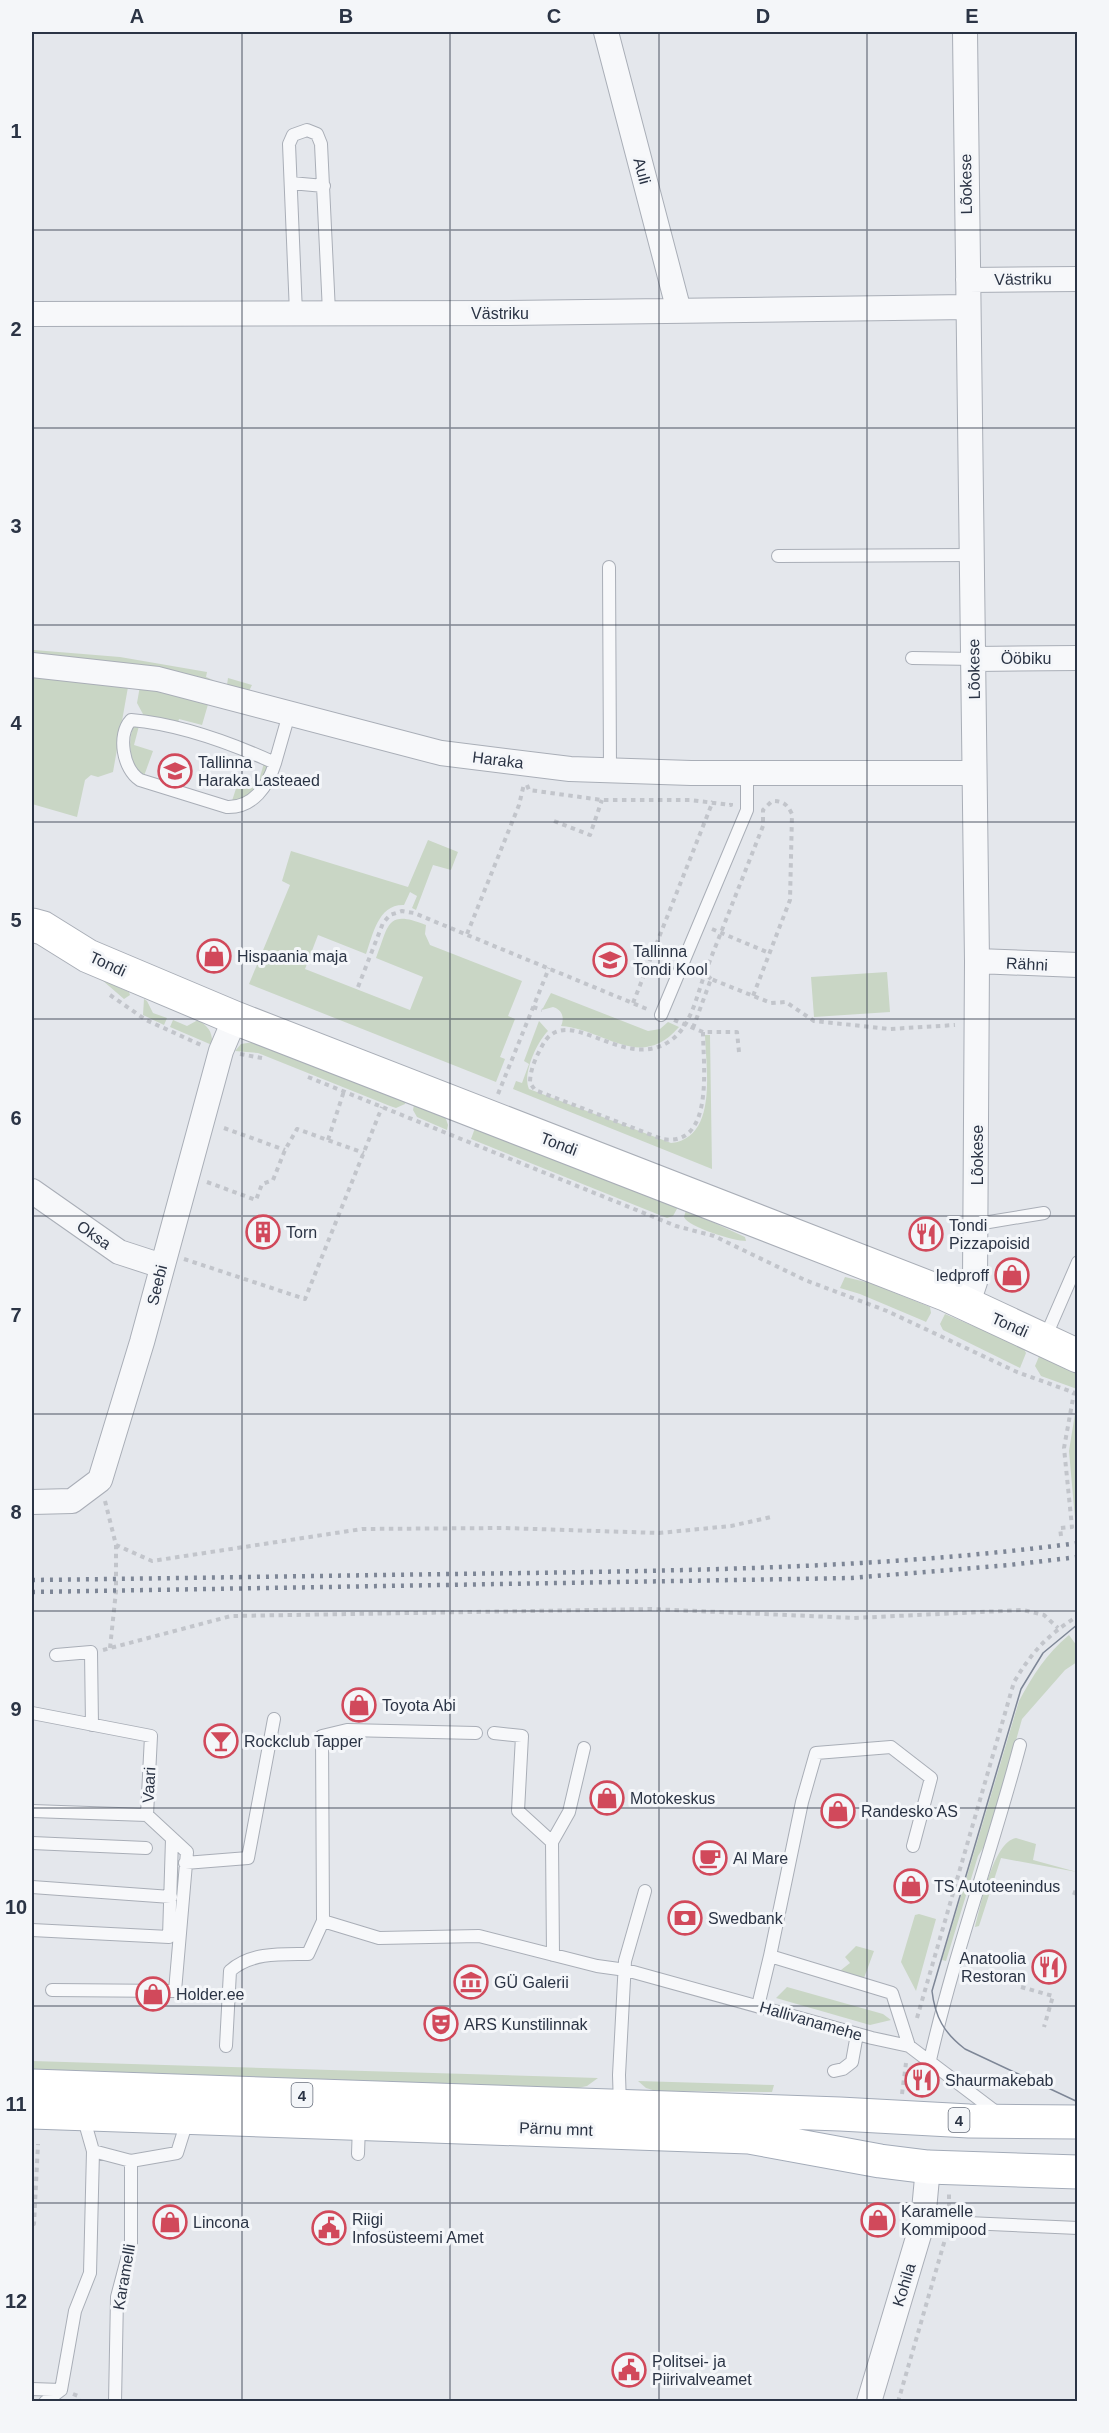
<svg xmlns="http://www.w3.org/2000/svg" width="1109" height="2433" font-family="Arial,sans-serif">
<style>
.green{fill:#c9d6c5}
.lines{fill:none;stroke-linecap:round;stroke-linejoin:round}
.lane-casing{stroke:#a9aeb7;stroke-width:14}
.street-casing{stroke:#a9aeb7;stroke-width:26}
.secondary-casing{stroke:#a9aeb7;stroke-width:35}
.primary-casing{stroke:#a3abb8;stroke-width:35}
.path{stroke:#c2c5cb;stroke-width:4;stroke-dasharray:4.5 4.5;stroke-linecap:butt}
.lane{stroke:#f7f8fa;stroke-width:12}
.street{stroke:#f7f8fa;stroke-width:24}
.secondary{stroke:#fff;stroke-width:33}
.primary{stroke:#fff;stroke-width:33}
.tram{stroke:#7d8696;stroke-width:1.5}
.rail{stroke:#7d8696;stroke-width:4.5;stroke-dasharray:3 6;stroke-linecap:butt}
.grid{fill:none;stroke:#2b3445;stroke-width:1.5;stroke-opacity:0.55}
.labels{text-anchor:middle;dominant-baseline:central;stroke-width:6;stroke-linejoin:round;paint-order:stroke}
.shield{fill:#f4f6f9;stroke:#676e7b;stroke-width:1.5}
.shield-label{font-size:15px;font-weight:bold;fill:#2b3445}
.street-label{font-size:16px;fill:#2b3445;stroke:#f4f6f9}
.poi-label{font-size:16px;fill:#2b3445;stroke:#f4f6f9;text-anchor:start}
.neatline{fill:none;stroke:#2b3445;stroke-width:2}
.grid-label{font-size:20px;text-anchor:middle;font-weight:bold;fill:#2b3445}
</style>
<rect width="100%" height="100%" fill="#e4e7ec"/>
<!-- green -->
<path class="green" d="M34,650l86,7 87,15 -1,5 7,3 -179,-26z
M34,673l94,14 -15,85 -15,5 -7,-2 -6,5 -8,37 -45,-13z
M228,678l24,7 -3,6 -22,-6z
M140,686l69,15 -7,24 -23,-6 -2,7 -33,-10 -7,-13z
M134,725l5,1 -5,19 19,6 -9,25 -6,-2c-8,-19 -11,-30 -4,-49z
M264,763l6,3c-9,17 -17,33 -38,35l7,-22 19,5z
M428,840l30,12 -7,18 -18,-5 -17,45 -4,-2 5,-12 -7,-4 -6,13c-26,-1 -31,30 -38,49l-48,-19 -13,34 105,41 13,-33 -47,-19c13,-33 10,-49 50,-33l-1,9 5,11 92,36 -14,35 7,3 -15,38 5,2 -9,23 -247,-98 41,-99 -8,-4 9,-30 117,36z
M887,972l3,40 -76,5 -3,-40z
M102,980l27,12 1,3 -6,4z
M551,993l97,38 12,-2 8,-7 11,5c-39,45 -74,2 -118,-1 4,-9 1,-16 -8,-19l-11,3z
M144,999l3,2 6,12 14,5 -3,7 -21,-10z
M173,1020l14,6 11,-6c10,6 15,12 14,25l-42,-18z
M539,1021l9,10c-11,11 -26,43 -19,58l142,54c47,-5 35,-74 34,-108h5l2,134 -199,-80 3,-8 6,2 7,-19 -5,-3z
M254,1042l152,59 -1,3 -9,4 -6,-2 -132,-53 -23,-2 6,-7z
M414,1105l31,11 3,9 -1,5 -30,-13 -4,-7z
M475,1128l203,79 -5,9 -6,2 -196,-79z
M686,1210l59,27 1,4c-12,0 -58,-14 -62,-24z
M845,1277l25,6 60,24 1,6 -5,9 -2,-1 -64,-27 -20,-6z
M945,1314l78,33 3,6 -6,15 -77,-38 -3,-6z
M1040,1354l37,16v19l-36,-13 -6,-10z
M1077,1401l1,128 -2,1 -7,-79z
M1069,1635l8,11v16l-12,8 -43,49 -34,121 -10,16 -32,105 -4,-1 77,-259c14,-26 27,-47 50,-66z
M1016,1838l20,6 -3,16 44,12 -76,-14 -22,68 -4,1c6,-22 18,-85 41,-89z
M919,1914l17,5 -20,72 -15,-29 14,-47z
M856,1946l18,5 -10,27 -4,1 -18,-5 -1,-4 9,-7 -5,-6z
M787,1987l96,27 8,6 -21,5 -94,-27z
M32,2061l566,17 -11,8 -9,2 -546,-19z
M638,2081l136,4 -2,7 -116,-1 -10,-3z"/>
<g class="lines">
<defs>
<path id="lane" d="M291,183l33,3
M296,313l-7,-169 4,-9 14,-5 10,4 4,10 8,168
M778,556l194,-1
M609,567l1,203
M912,658l63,1
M275,763c-7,23 -22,45 -48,44l-87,-27c-17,-11 -23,-45 -9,-60 48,4 100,23 144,43l14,-49
M661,1015l86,-205v-37
M977,1224l67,-11
M1045,1338l33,-76
M56,1655l35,-3 1,73
M32,1713l119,23 -4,79 40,37 -12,139 -123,-1
M476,1733l-129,-3 -25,6 1,185 56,17 100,-2 118,30 29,4 246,68 37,8 91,69
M494,1733l28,3 -4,75 34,31 1,113
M32,1811l115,4
M552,1842l17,-30 15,-64
M32,1843l114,5
M185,1863l63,-5 26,-139
M32,1887l139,10
M32,1930l137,7 3,-98
M758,2006l12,-50
M226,2046l4,-75c21,-19 52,-17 78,-17l15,-33
M909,2046l-17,-53 -122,-37 32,-154 14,-49 75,-6 40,31 -18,68
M930,2060c24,-106 62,-209 90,-315
M834,2071l9,-2 9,-7 5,-28
M620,2106l-1,-31 6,-114 20,-70
M83,2116l10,35 38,10 46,-8 11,-35
M358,2154l1,-29
M923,2221l155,7
M32,2389l29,1
M45,2402l16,-12 14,-79 15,-38 3,-122
M115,2402l2,-105 14,-53v-83"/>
<path id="street" d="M606,32l73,279
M965,32l12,929 -2,321 -8,24
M968,280l110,-1
M32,314l475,-1 461,-6
M975,659l103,-1
M32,665l126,14 283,74 129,16 121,4h283
M977,961l101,4
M32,1191l87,61 43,14
M32,1502l40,-1 28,-21 42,-138 79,-291 14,-33
M869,2402l54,-181 5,-54"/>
<path id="secondary" d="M32,925l11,3 45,28 147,62 710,276 133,62"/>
<path id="primary" d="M32,2086l808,28 129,7 109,1
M32,2112l717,25 131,24 48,6 150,5"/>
</defs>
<!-- lane casing -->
<use href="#lane" class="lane-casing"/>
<!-- street casing -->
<use href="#street" class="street-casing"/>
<!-- secondary casing -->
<use href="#secondary" class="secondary-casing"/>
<!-- primary casing -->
<use href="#primary" class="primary-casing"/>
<!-- path -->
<path class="path" d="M527,785l2,5 73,10h88l41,5v-2
M554,821l36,14 12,-35
M712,929l57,24
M467,934l52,-129 5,-21
M711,979l-6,-6 58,-147v-16l9,-9c11,0 15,3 20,13l-2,86 -37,96
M358,987l25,-64 7,-8 12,-4 12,2 233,96
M110,995l36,25 55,25
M633,1003l80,-202
M533,1007l9,3
M674,1020l29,12h34l2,20
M693,1028l18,-49 60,24 15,-1 28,19 76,8 65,-4
M703,1032c0,32 12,116 -41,107l-127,-49 -5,-7c0,-12 5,-24 11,-35 24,-51 81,26 129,-7 21,-14 27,-46 35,-68
M240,1054l22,4
M308,1077l368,149 38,10 91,44 82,31 130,61 61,22
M498,1094l51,-126
M224,1128l61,22
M328,1140l16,-49
M207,1182l49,18 6,-16 11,-4 12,-30 12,-21 67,24
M184,1259l121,40 77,-192
M105,1501l11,44 36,16 210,-32 142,-1 155,5 72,-7 40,-9
M1061,1536l-1,-8 12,-1 -8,-79 10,-55
M110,1648l6,-57v-46
M103,1650l128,-34 420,-7 203,9 169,-8 21,5 14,13
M1074,1895l4,-11
M1021,1987l32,9 -9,31
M917,2018l97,-336c18,-30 33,-47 64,-66
M902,2094l4,-31
M949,2208v-17
M32,2224h2l4,-80
M73,2394l5,2 2,6
M898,2402l48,-166"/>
<!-- lane -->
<use href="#lane" class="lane"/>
<!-- street -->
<use href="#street" class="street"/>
<!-- secondary -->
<use href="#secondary" class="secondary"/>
<!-- primary -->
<use href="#primary" class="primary"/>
<!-- tram -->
<path class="tram" d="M1078,1624l-35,29 -22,36 -89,302c3,26 12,42 33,58l113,53"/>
<!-- rail -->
<path class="rail" d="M32,1580c166,-2 333,-5 499,-7 183,-3 365,-6 547,-30
M32,1592l820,-14 157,-13 69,-8"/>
</g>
<!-- grid -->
<path class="grid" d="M242,32v2370M450,32v2370M659,32v2370M867,32v2370M32,230h1046M32,428h1046M32,625h1046M32,822h1046M32,1019h1046M32,1216h1046M32,1414h1046M32,1611h1046M32,1808h1046M32,2006h1046M32,2203h1046"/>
<!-- icons -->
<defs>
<symbol id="school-ring" viewBox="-11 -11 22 22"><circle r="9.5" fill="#f4f6f9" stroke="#d1495b" stroke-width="1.5"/><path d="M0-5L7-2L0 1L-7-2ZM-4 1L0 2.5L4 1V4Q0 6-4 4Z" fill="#d1495b"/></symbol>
<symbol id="shop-ring" viewBox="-11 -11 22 22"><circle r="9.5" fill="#f4f6f9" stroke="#d1495b" stroke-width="1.5"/><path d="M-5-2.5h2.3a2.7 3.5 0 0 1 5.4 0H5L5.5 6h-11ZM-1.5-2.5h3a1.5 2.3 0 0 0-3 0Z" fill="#d1495b"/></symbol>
<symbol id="building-ring" viewBox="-11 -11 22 22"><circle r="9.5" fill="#f4f6f9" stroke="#d1495b" stroke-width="1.5"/><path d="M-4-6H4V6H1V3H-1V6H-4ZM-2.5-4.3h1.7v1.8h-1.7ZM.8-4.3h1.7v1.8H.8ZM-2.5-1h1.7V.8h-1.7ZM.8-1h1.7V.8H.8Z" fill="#d1495b"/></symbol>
<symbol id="restaurant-ring" viewBox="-11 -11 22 22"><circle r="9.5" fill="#f4f6f9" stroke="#d1495b" stroke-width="1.5"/><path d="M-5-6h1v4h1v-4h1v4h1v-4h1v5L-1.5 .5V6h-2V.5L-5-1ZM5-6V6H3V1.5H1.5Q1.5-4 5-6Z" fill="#d1495b"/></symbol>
<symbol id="bar-ring" viewBox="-11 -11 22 22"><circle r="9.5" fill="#f4f6f9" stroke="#d1495b" stroke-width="1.5"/><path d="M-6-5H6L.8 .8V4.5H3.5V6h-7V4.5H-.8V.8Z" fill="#d1495b"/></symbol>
<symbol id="cafe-ring" viewBox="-11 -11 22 22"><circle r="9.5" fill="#f4f6f9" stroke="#d1495b" stroke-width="1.5"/><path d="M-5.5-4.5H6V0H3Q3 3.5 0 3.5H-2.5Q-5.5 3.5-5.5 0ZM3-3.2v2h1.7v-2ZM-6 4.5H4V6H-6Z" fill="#d1495b"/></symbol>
<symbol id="bank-ring" viewBox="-11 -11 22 22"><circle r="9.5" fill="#f4f6f9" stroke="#d1495b" stroke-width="1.5"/><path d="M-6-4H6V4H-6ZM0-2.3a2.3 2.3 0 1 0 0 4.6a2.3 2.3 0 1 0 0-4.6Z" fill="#d1495b"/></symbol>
<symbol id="museum-ring" viewBox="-11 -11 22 22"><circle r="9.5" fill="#f4f6f9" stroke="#d1495b" stroke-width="1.5"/><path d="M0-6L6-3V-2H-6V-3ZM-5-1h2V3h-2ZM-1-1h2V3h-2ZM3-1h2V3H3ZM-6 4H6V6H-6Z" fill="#d1495b"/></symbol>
<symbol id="theatre-ring" viewBox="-11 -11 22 22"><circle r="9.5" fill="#f4f6f9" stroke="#d1495b" stroke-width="1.5"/><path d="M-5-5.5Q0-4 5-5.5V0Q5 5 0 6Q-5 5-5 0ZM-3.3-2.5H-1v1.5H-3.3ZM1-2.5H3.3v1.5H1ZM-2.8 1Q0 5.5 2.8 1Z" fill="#d1495b"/></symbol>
<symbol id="civic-ring" viewBox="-11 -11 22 22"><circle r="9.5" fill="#f4f6f9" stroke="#d1495b" stroke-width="1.5"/><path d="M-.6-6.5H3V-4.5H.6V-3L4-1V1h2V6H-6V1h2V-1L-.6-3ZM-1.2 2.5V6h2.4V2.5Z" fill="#d1495b"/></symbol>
</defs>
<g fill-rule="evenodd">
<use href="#school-ring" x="156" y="752" width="38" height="38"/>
<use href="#shop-ring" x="195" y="937" width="38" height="38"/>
<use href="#school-ring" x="591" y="941" width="38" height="38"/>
<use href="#building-ring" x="244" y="1213" width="38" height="38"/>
<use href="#restaurant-ring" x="907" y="1215" width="38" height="38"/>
<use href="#shop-ring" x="993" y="1256" width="38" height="38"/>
<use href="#shop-ring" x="340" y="1686" width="38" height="38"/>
<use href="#bar-ring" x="202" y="1722" width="38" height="38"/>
<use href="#shop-ring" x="588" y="1779" width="38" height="38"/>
<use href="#shop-ring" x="819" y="1792" width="38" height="38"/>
<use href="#cafe-ring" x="691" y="1839" width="38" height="38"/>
<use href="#shop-ring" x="892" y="1867" width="38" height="38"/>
<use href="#bank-ring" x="666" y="1899" width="38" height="38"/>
<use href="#restaurant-ring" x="1030" y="1948" width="38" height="38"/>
<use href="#museum-ring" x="452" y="1963" width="38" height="38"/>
<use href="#shop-ring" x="134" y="1975" width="38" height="38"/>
<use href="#theatre-ring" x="422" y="2005" width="38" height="38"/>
<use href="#restaurant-ring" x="903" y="2061" width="38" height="38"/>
<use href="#shop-ring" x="859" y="2201" width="38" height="38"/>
<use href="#shop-ring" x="151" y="2203" width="38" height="38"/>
<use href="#civic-ring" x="310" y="2209" width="38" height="38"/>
<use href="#civic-ring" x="610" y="2351" width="38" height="38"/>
</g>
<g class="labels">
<!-- shield labels -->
<g class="shield">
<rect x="291.5" y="2083" width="21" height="24" rx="4.5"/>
<rect x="948.5" y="2108" width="21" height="24" rx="4.5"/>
</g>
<g class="shield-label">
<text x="302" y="2095">4</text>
<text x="959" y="2120">4</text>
</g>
<!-- street labels -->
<g class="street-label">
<text transform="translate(642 171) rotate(75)">Auli</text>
<text transform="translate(966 184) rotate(-91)">Lõokese</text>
<text transform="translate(1023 279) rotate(-1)">Västriku</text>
<text x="500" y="313">Västriku</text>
<text x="1026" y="658">Ööbiku</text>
<text transform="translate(974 669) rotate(-91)">Lõokese</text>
<text transform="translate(498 760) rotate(7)">Haraka</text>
<text transform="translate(108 964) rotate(25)">Tondi</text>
<text transform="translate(1027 964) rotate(3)">Rähni</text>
<text transform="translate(559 1144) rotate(21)">Tondi</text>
<text transform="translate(977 1155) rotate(-90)">Lõokese</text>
<text transform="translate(94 1235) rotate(35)">Oksa</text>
<text transform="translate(157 1285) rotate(-76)">Seebi</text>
<text transform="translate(1010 1325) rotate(24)">Tondi</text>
<text transform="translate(149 1785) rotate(-87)">Vaari</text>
<text transform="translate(811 2021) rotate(16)">Hallivanamehe</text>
<text transform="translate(556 2129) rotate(2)">Pärnu mnt</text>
<text transform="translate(124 2277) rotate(-80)">Karamelli</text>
<text transform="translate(904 2285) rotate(-73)">Kohila</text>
</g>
<!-- poi labels -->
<g class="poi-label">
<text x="198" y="762">Tallinna<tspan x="198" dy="18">Haraka Lasteaed</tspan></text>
<text x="633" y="951">Tallinna<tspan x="633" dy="18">Tondi Kool</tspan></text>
<text x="237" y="956">Hispaania maja</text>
<text x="949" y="1225">Tondi<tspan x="949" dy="18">Pizzapoisid</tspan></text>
<text x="286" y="1232">Torn</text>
<text x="989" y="1275" text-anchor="end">ledproff</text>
<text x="382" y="1705">Toyota Abi</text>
<text x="244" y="1741">Rockclub Tapper</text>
<text x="630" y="1798">Motokeskus</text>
<text x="861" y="1811">Randesko AS</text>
<text x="733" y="1858">Al Mare</text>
<text x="934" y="1886">TS Autoteenindus</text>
<text x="708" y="1918">Swedbank</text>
<text x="1026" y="1958" text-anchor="end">Anatoolia<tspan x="1026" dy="18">Restoran</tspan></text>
<text x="494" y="1982">GÜ Galerii</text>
<text x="176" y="1994">Holder.ee</text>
<text x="464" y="2024">ARS Kunstilinnak</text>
<text x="945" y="2080">Shaurmakebab</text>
<text x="901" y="2211">Karamelle<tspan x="901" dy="18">Kommipood</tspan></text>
<text x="352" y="2219">Riigi<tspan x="352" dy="18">Infosüsteemi Amet</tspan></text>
<text x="193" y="2222">Lincona</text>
<text x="652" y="2361">Politsei- ja<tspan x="652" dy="18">Piirivalveamet</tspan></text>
</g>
</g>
<!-- border -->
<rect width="1109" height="2433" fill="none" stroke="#f4f6f9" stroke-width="66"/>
<rect x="33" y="33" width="1043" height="2367" class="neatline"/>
<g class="grid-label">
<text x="137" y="23">A</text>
<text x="346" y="23">B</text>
<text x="554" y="23">C</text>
<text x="763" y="23">D</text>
<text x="972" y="23">E</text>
<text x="16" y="138">1</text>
<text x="16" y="336">2</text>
<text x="16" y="533">3</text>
<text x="16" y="730">4</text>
<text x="16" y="927">5</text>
<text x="16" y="1125">6</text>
<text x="16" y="1322">7</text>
<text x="16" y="1519">8</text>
<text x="16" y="1716">9</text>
<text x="16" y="1914">10</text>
<text x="16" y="2111">11</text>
<text x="16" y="2308">12</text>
</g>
</svg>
